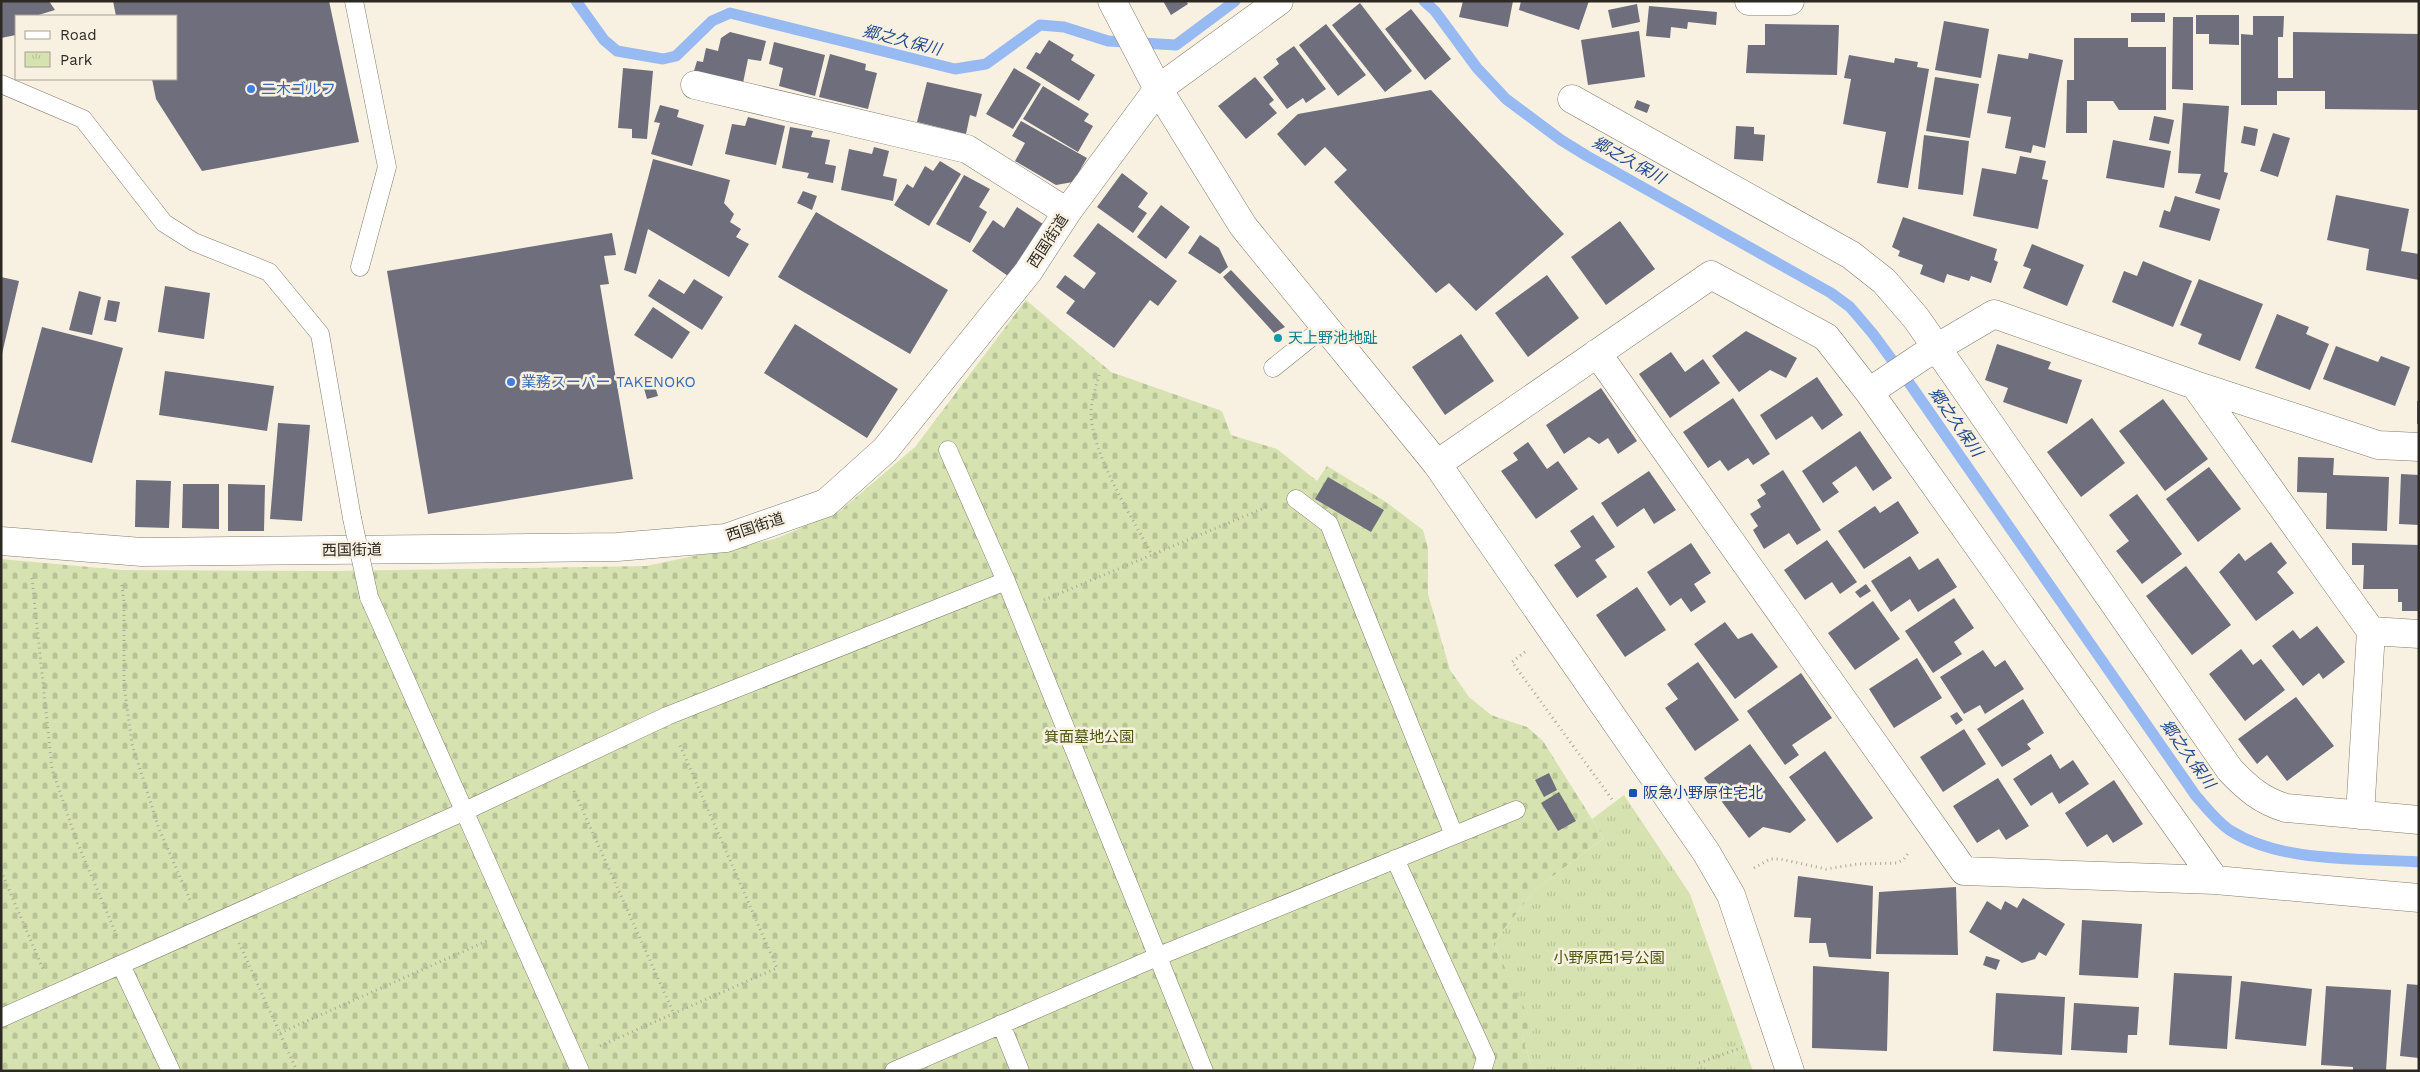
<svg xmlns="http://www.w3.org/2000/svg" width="2420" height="1072" font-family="'Work Sans','Noto Sans JP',sans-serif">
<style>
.cemetery{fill:url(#cemetery-stones)}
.park{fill:url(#park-tufts)}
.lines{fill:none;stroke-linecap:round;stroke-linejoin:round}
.stream{stroke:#98baf3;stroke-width:11}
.building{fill:#6e6e7d}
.service-casing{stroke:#827c6e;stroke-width:19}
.minor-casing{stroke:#827c6e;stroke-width:29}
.tertiary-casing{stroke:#827c6e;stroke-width:29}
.path{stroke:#ada79b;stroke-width:3;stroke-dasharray:1 4;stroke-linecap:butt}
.service{stroke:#fff;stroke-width:18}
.minor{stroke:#fff;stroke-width:28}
.tertiary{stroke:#fff;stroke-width:28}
.service-bridge-casing{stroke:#827c6e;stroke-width:19;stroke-linecap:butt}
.service-bridge{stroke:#fff;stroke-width:18}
.shop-dot{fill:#3f7fe0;stroke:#f8f1e1;stroke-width:2}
.culture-dot{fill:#0f9aa8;stroke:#f8f1e1;stroke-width:2}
.transit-dot{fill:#1a4fb4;stroke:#f8f1e1;stroke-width:2}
.labels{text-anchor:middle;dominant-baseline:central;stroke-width:5;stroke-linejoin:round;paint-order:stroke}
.shop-label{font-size:15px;fill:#366cbe;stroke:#f8f1e1;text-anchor:start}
.street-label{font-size:15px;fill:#2c2923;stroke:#f8f1e1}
.culture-label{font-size:15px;fill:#0d838f;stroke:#f8f1e1;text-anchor:start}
.park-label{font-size:15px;fill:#49570c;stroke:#f8f1e1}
.transit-label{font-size:15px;fill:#164399;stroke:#f8f1e1;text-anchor:start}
.water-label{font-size:16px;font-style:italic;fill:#224a8c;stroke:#f8f1e1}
</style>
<defs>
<pattern id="cemetery-stones" width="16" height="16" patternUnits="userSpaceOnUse" patternTransform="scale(1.25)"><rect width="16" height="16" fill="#d6e3b1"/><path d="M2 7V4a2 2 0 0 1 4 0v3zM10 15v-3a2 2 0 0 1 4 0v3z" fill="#b8c398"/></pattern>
<pattern id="park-tufts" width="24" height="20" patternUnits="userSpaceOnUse" patternTransform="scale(1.25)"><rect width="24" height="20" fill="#d6e3b1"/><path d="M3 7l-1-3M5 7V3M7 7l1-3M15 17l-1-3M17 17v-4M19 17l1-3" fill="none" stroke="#b8c398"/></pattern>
</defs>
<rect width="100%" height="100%" fill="#f8f1e1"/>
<!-- cemetery -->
<path class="cemetery" d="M1026,300l85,72 111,39 9,24 46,14 40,32 10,-15 59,36 37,28 5,18v46l22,76 19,27 22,18 36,12 16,14 61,97 -68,51 -43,54 43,87 -14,6 11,35h-1532v-512l121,11 209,1 315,-5 129,-27 65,-28 75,-64z"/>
<!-- park -->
<path class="park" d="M1624,795l66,99 63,177h-220l-11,-35 13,-6 -42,-87 43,-54 68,-51 -12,-19z"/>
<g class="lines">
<!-- stream -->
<path class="stream" d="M576,1l28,39 13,11 46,8 13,-3 36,-35 18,-8 225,56 31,-5 54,-39 24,2 44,14 68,4 59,-44
M1424,1l11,10 42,57 29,31 55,41 26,16 244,137 19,14 23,27 39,53 284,409c10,11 21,26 35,35 51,32 129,27 188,31"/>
</g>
<!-- building -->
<path class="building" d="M1,1h48l6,9 -20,6h-19v19l-15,3z
M113,1h216l30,141 -157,29 -46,-72 -4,-20h24v-63h-60z
M1163,1h23l2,3 -17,11z
M1463,1h50l-5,26 -49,-10z
M1521,1h68l-10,29 -60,-20z
M1360,3l52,68 -27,21 -53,-67z
M1637,4l3,18 -28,6 -4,-18z
M1649,6l68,6 -1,13 -28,-3 -1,7 -16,-2 -1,11 -24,-2z
M1411,9l40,50 -26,21 -40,-51z
M2131,13h34v9h-34z
M2196,15h43v30l-30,-1v-10h-13z
M2253,16h31l-1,21h-5v41h15v-46l126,2v76l-94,-1v-18h-48v14h-36v-71l12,1z
M2173,17h20v73l-21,-1z
M1944,21l45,8 -8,49 -46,-8z
M1326,24l40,51 -28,21 -39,-51z
M1765,24l74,1 -2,50 -91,-2 2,-28h17z
M1639,31l6,46 -57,8 -7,-45z
M730,32l36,9 -5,20 -13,-2 -5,24 -49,-12 3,-10 6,1 3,-14 12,3 3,-13z
M2074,38h54v9h38v63h-47l-6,-9h-26v32h-21l1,-53h7z
M1049,40l25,15 -3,5 24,15 -16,26 -53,-33 10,-16 4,2z
M774,42l51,13 -10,41 -36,-10 4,-18 -14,-4z
M1294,46l32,43 -20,14 -3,-5 -16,11 -24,-32 16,-13 -3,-5z
M2029,53l34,7 -18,88 -12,-3 -2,8 -26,-5 6,-31 -24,-4 11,-59 30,5z
M830,54l36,10 -1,6 12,3 -9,36 -49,-12z
M1849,55l45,8 1,-5 23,4 -1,5 12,2 -21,119 -31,-5 9,-51 -43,-8 8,-45 -7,-1z
M623,68l30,3 -6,68 -15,-1v-9l-14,-1z
M1014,68l27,16 -28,45 -27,-15z
M1255,77l19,23 -5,4 8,9 -31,26 -28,-33z
M1935,77l44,7 -9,54 -44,-7z
M927,82l55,12 -6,23 -6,-2 -4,19 -49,-12z
M1043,86l46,28 -5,7 9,5 -15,26 -55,-33z
M1431,90l133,144 -88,77 -27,-28 -13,10 -102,-111 13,-12 -22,-23 -20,19 -28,-32 21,-20z
M1637,100l13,5 -3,8 -13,-5z
M2183,103l46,3 -5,66 4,1 -8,27 -25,-7 6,-19 -23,-1z
M660,105l19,5 -2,7 27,8 -12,41 -41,-12 9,-31 -6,-1z
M2154,116l20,4 -5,24 -20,-4z
M748,117l37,9 -9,39 -51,-11 7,-30 13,2z
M1021,121l66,37 -14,24 -17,3 -41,-24 10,-18 -13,-7z
M1736,126l18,1v7l11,1 -2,26 -29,-2z
M2244,126l14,3 -3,17 -14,-3z
M790,127l23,4 -2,6 19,3 -5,24 11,2 -3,17 -26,-5 2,-5 -27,-5z
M2273,133l17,5 -12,39 -18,-6z
M1924,135l45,6 -6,54 -45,-6z
M2113,140l58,11 -7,37 -58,-10z
M874,147l15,4 -6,25 14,3 -4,22 -52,-11 8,-41 23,5z
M2020,156l26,5 -4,18 6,1 -10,49 -65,-13 9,-48 34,6z
M653,159l77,21 -6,23 10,11 -4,8 11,7 -5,8 13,7 -20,33 -81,-48 -12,45 -12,-4z
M940,161l21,13 -32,52 -35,-21 13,-21 6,4 12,-22 8,5z
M1122,173l26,20 -10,14 9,6 -14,20 -36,-26z
M964,175l26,14 -11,18 8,5 -17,31 -34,-19z
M803,191l14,5 -5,14 -15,-7z
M2336,195l73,14 -8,42 18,3v26l-53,-10 3,-21 -42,-9z
M2175,196l45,13 -10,32 -51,-14 5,-17 6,2z
M1161,205l29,22 -24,32 -29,-22z
M1017,207l26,17 -35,52 -36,-25 21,-31 11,8z
M816,212l132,78 -38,64 -132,-77z
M1903,217l94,32 -3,11 4,2 -7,21 -20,-7 -2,5 -22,-7 -3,9 -24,-9 3,-9 -25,-9 2,-5 -8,-4z
M1620,221l35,48 -49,36 -35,-48z
M1098,223l79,58 -19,25 -8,-6 -36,48 -48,-35 9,-12 -19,-14 9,-12 19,14 12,-16 -23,-17z
M612,233l4,22 -12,1 5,28 -9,1 33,194 -205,35 -41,-243z
M1200,235l19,13 9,19 -8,7 -32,-21z
M2032,244l52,21 -17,41 -44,-18 8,-19 -8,-3z
M2143,261l49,20 -19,46 -61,-25 12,-31 13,5z
M1231,270l54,57 -11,6 -51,-56z
M1547,275l32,43 -51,39 -33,-44z
M1,277l18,4 -17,73h-1z
M659,279l25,15 10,-15 29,18 -21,33 -54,-34z
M2199,279l64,25 -23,57 -42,-17 4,-10 -22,-9z
M165,286l45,7 -6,46 -46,-7z
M79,291l22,6 -9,38 -23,-5z
M108,300l12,2 -4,20 -12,-2z
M653,307l37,25 -18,27 -38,-24z
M2277,314l32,13 -3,7 23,10 -19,46 -55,-22z
M795,324l103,65 -31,49 -103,-65z
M42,327l81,21 -31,115 -81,-21z
M1746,331l51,27 -11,20 -16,-8 -31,22 -27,-36z
M1461,334l33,47 -49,34 -33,-48z
M1997,344l54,18 -3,7 34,11 -15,44 -64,-22 5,-14 -23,-8z
M2336,346l42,16 3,-6 29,11 -15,39 -72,-27z
M1671,352l14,20 18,-13 17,24 -50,35 -31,-44z
M165,371l109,15 -7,45 -108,-16z
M652,376l6,20 -11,3 -6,-21z
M1817,377l26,38 -21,15 -10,-14 -36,24 -16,-25z
M1601,388l36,53 -19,13 -10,-16 -9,6 -10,-7 -25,17 -18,-29z
M1733,398l37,56 -17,11 -5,-7 -20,13 -8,-11 -12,8 -25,-36z
M2163,399l45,60 -43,32 -46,-60z
M2417,401h2v23h-2z
M2092,418l33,45 -44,34 -34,-45z
M278,423l32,2 -8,96 -32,-2z
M1860,431l32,47 -19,13 -17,-25 -24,17 7,9 -16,11 -21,-32z
M1528,442l19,27 11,-8 20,28 -42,30 -35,-48 17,-11 -5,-7z
M2298,457l36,1 -1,17 56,2 -2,54 -61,-2 1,-36 -30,-1z
M2209,467l32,42 -43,33 -32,-43z
M1783,470l38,60 -24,15 -8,-12 -25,16 -11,-19 5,-4 -8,-12 11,-7 -4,-7 9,-6 -6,-9z
M1649,471l27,39 -22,14 -10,-16 -27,19 -16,-24z
M2401,474l18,1v50l-20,-1z
M1328,477l56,33 -13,22 -56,-33z
M136,480l35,1 -2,47 -34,-1z
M183,484h36v45l-37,-1z
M228,484l37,1 -1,46h-36z
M2137,494l45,60 -40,30 -26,-33 13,-10 -20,-26z
M1898,501l21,32 -55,36 -26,-38 37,-25 5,7z
M1593,515l22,32 -20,13 12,17 -30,21 -23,-33 27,-18 -11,-16z
M1827,540l30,42 -17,12 -8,-12 -27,18 -21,-30z
M2271,542l16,21 -10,9 17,21 -38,28 -37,-49 20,-19 6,8z
M1691,543l20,30 -17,11 12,18 -15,10 -10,-14 -11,8 -23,-34z
M2352,543l67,2v66h-17v-9h-4v-13h-35l1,-24h-12z
M1910,556l9,14 19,-12 19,29 -39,25 -8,-13 -19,13 -20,-31z
M2186,566l45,59 -39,30 -46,-59z
M1866,584l5,7 -11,7 -5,-6z
M1637,587l29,43 -41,27 -29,-42z
M1954,598l20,30 -20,14 8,12 -29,19 -28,-42z
M1873,601l27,38 -45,31 -27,-37z
M1725,622l13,17 14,-6 26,34 -43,32 -41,-55z
M2317,626l28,36 -22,17 -4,-6 -16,13 -31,-40 21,-16 7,9z
M2241,649l12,16 8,-6 24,31 -40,31 -36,-47z
M1983,650l12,17 10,-7 19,29 -39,25 -5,-9 -16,9 -24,-37z
M1917,658l25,40 -48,30 -25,-39z
M1698,662l41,58 -44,31 -30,-43 13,-9 -11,-15z
M1801,673l31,45 -40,27 7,10 -14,10 -38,-54z
M2296,697l38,49 -47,35 -20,-26 -10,9 -19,-25z
M2023,699l21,34 -17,11 4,5 -29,18 -25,-38z
M1957,712l6,8 -7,5 -6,-9z
M1964,729l22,35 -43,28 -23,-35z
M1750,744l56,76 -16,13 -27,-6 -14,11 -45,-60z
M1825,751l48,67 -36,25 -48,-66z
M2051,754l9,15 13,-9 16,24 -30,20 -7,-12 -21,14 -18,-27z
M1549,773l8,17 -13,7 -9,-17z
M1998,778l31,48 -23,14 -7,-11 -22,14 -24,-37z
M2114,780l29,44 -30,19 -6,-9 -20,13 -22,-34z
M1559,792l17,29 -18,10 -17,-28z
M1798,876l75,10 -2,73 -42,-2 -3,-14h-17l2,-25 -17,-1z
M1956,887l2,68 -82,-1 3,-62z
M2023,898l42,26 -19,32 -7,-4 -4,7 -13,4 -53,-31 18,-31 14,9 4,-9 12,7z
M2082,920l60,4 -4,54 -59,-3z
M1986,956l14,4 -4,10 -13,-5z
M1813,966l76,6 -2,79 -75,-3z
M2174,973l58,3 -5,73 -58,-4z
M2241,981l71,8 -6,57 -71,-7z
M2407,984l12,1v73l-19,-2z
M2326,986l65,4 -5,81h-33v-4l-32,-2z
M1996,993l69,4 -3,58 -69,-4z
M2074,1003l65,4 -2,28h-9l-1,18 -56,-3z"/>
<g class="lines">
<defs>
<path id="service" d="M354,1l33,166 -27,100
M1,84l82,35 81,104 30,19 75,30 51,62 32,184
M1273,368l51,-41
M948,450l58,131 198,490
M1296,499l33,25 125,311
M369,597l211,474
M1395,859l91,199 -4,13
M121,965l50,106
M1,1018l464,-207 202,-95 339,-135
M1001,1024l19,47
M894,1071l265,-115 357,-146"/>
<path id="minor" d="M1749,1h41
M695,85l272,64 100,63
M1572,99l279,156 33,26 32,37 314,452c17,18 32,31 56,38l133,12
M1597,353l367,518 251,9
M2195,385l176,246 48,3
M1869,392l52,-35 73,-43 201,71 183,60 41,2
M1437,464l274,-189 115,62 43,55 346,488 204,18
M1,541l141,11 475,-5 109,-9 100,-35 59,-53 143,-178 39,-60 91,-123 121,-88
M2360,815l11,-184"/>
<path id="tertiary" d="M1112,1l46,88 85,137 194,238 269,388 25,43 59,176"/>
</defs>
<!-- service casing -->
<use href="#service" class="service-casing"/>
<!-- minor casing -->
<use href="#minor" class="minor-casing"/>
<!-- tertiary casing -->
<use href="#tertiary" class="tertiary-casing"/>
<!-- path -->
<path class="path" d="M1099,375c-3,12 -8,26 -8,38 0,40 42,106 61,142
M32,578l20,191 25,73 40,94
M122,585l2,17v83l8,59 27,85 32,73
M1044,600l225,-94
M1525,652l-13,10 102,140
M574,791l100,223
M1754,868l16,-9h10l46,10 32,-5 39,-1 7,-4 5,-7
M1,871l42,98
M239,943l58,128
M280,1033l209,-93
M600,1046l177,-78 -98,-225
M1699,1063l47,-17"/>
<!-- service -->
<use href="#service" class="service"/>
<!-- minor -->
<use href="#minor" class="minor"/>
<!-- tertiary -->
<use href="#tertiary" class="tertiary"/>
<defs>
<path id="service-bridge" d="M352,518l17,79"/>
</defs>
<!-- service-bridge casing -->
<use href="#service-bridge" class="service-bridge-casing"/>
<!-- service-bridge -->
<use href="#service-bridge" class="service-bridge"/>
</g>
<!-- markers -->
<g class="shop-dot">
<circle cx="251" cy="89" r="5"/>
<circle cx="511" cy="382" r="5"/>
</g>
<circle class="culture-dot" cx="1278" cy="338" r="5"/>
<rect class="transit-dot" x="1628" y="788" width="10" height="10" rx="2.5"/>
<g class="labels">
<!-- shop labels -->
<g class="shop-label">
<text x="261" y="89">二木ゴルフ</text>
<text x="521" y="382">業務スーパー TAKENOKO</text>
</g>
<!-- street labels -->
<g class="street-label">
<text transform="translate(1048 241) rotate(-57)">西国街道</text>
<text transform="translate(755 527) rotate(-18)">西国街道</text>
<text transform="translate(352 550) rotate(-1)">西国街道</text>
</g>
<!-- culture labels -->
<g class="culture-label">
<text x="1288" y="338">天上野池地趾</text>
</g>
<!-- park labels -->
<g class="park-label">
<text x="1089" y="737">箕面墓地公園</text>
<text x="1609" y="958">小野原西1号公園</text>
</g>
<!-- transit labels -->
<g class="transit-label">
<text x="1643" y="793">阪急小野原住宅北</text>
</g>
<!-- water labels -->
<g class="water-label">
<text transform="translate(902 40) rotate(14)">郷之久保川</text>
<text transform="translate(1629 160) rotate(29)">郷之久保川</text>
<text transform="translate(1956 422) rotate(55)">郷之久保川</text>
<text transform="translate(2188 754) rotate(54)">郷之久保川</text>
</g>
</g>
<!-- border -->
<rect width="2420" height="1072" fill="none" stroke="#2c2923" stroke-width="5"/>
<!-- legend -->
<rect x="15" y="15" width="162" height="65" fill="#f8f1e1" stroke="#a6a195"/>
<rect x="25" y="31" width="25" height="8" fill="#ffffff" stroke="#a6a195"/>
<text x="60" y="40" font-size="15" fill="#2c2923">Road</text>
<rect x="25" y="52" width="25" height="15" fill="url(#park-tufts)" stroke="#a6a195"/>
<text x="60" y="65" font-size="15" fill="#2c2923">Park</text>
</svg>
